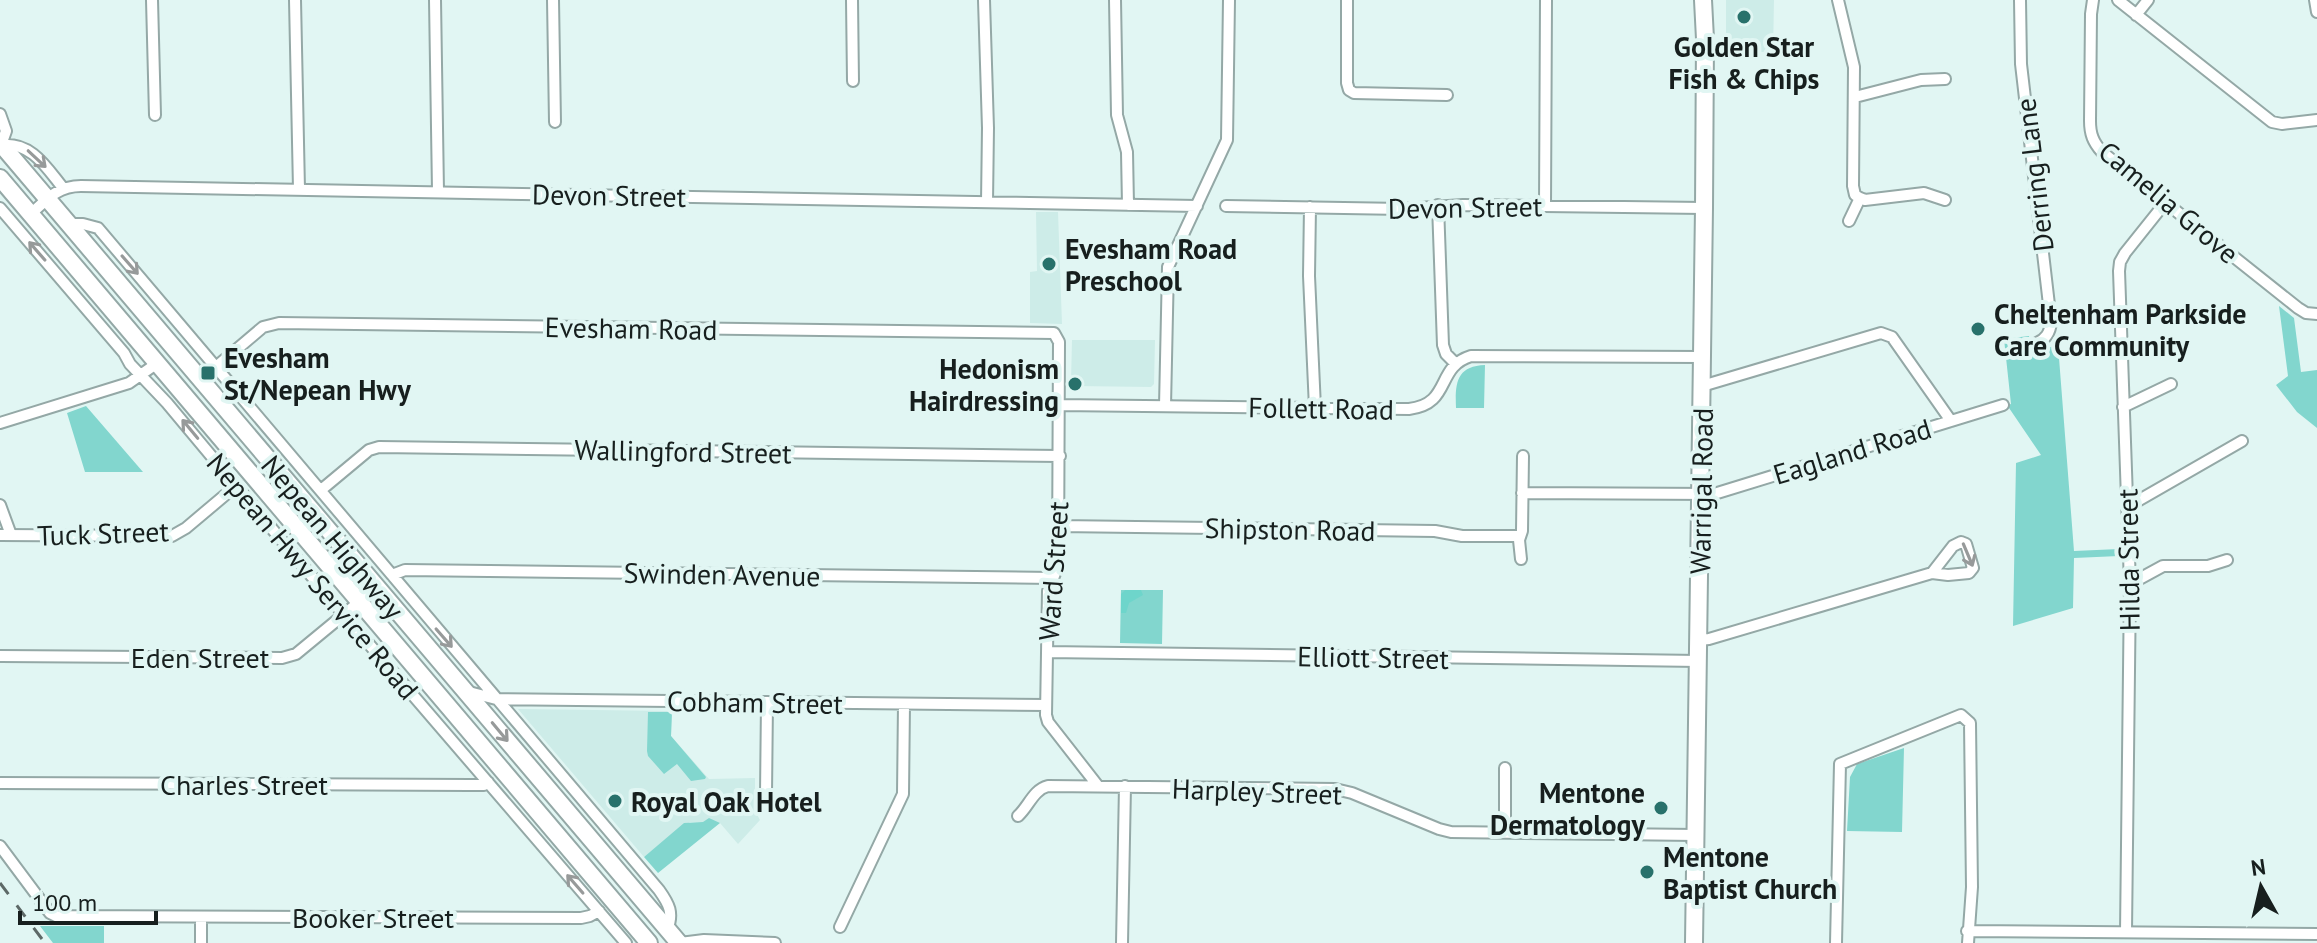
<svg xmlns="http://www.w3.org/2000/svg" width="2317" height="943" font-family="'PT Sans',sans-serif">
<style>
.built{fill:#cdece8}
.green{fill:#82d6ce}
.forest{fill:#6ed5cb}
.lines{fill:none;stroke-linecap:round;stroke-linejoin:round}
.minor-casing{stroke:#94a8a6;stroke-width:14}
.trunk-casing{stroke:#94a8a6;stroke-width:20}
.minor{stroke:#fff;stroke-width:10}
.trunk{stroke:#fff;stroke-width:16}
.rail{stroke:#5d6967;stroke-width:3;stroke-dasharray:14 14;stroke-linecap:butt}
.oneway{stroke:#979a9a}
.poi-dot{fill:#28716b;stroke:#e1f6f3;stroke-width:3}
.labels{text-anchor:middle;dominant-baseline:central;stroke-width:8;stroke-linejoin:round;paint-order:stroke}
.poi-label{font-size:28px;font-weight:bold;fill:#171f1e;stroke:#e1f6f3;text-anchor:start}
.street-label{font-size:28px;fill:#171f1e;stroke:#e1f6f3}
</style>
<rect width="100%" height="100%" fill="#e1f6f3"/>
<!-- built -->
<path class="built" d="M1726,0h48l-1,52h-47z
M1036,212h22l4,112 -32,-1v-51l7,-1z
M1072,340h83l-1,44 -3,3 -76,-1 -4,-4z
M518,709l154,2 -1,25 38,43 46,-1v33l5,9 -22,24 -18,-21 -30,-1 -17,11 -29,24z"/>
<!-- green -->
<path class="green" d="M2279,306l15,12 7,54 16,-2v58l-20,-16 -21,-27 12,-9z
M2029,336l2,16 27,-7 16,206 45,-2v7l-45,2 -1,50 -60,18 3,-163 25,-8 -34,-50 4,-1 -7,-65z
M1485,365l-1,43h-28c-1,-24 0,-42 29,-43z
M86,406l57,66h-58l-18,-59z
M1121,590h42l-1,54 -42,-1z
M648,712h24l-1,24 35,41 -1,2 -14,2 -14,-17 -13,10 -16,-18 -1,-5z
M1904,748l-2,84 -55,-1 3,-54 7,-13z
M709,818l11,5 -62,50 -14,-16 40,-34 19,-1z
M40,926h64v17h-51z"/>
<!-- forest -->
<path class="forest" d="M1125,590h16l2,5 -14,8 -3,10h-5v-19z"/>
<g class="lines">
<defs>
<path id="minor" d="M152,0l3,115
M295,0l4,189
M435,0l3,191
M553,0l2,122
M852,0l1,81
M984,0l4,128 -1,74
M1115,0l2,115 10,37 1,53
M1347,0v83l2,7 5,3 93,2
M1838,0l16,67 -1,119 2,9 5,3 -11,23
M2020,0l1,64 30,258c-1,11 -5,17 -14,21
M2093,0l-2,14 -1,107c0,13 3,21 12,31l196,156 8,5 11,1
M2118,0l154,122 10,2 35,-4
M2315,0l2,12
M2136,15l12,-15
M1855,97l66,-17 24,-1
M0,114l6,17 -5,14c31,-3 45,22 62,43
M1860,198l5,2 59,-7 21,7
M1438,205l5,140 3,9 9,9
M1226,206l177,3 60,-4 241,3
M1545,206l1,-206
M1310,207l-1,69 6,132
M0,208l124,145 6,11 37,39 177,212 282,328
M31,214c16,-15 27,-28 50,-28l1116,20
M70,224h13l15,4 561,662c10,14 15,23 8,40
M217,366l46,-39 16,-4 775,10 5,9 -1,224 -10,25 -2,124 2,7 50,64
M1702,386l179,-53 11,4 59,84
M1059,405l350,4c43,-5 26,-42 62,-53l231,1
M1165,406l3,-139 59,-127 2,-140
M2123,407l48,-23
M0,423l129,-40 27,-19
M321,490l48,-40 10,-3 681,9
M1522,493l192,1 289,-89
M0,505l11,30
M2127,507l115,-66
M1059,526l376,5 27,5h58
M0,535l172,1 14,-8 51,-43
M1521,559l-2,-19 3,-9 1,-75
M392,575l13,-5 648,8
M2130,584l33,-18h45l19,-6
M1699,640l10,-1 223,-66 16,2 21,-2 4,-5 -7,-24 -5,-2 -8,4 -21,27
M1047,652l652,9
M0,656l282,2 14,-4 80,-66
M465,691l31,8 550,6
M767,702l-1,92 4,14
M0,783l470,2h14l4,-3
M1018,816c11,-10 15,-26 30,-30l287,3 17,4 87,36 12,3 245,3
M1505,833v-65
M0,846l50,67 6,3 525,2 9,-2 9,-5
M840,927l63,-133 1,-90
M1967,931l350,3
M2126,932l4,-348 -11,-313 1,-9 5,-9 40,-50
M201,943v-26
M680,943l24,-3 71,3
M1122,943l3,-157
M1836,943l4,-179 121,-49 9,8 2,164 -4,56"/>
<path id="trunk" d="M0,143l679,800
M0,178l649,765
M1694,943l10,-735 1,-169 -2,-39"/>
</defs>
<!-- minor casing -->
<use href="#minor" class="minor-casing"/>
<!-- trunk casing -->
<use href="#trunk" class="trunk-casing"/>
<!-- minor -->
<use href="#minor" class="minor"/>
<!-- trunk -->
<use href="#trunk" class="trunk"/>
<!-- rail -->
<path class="rail" d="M0,883l45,60"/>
</g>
<!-- one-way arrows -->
<defs><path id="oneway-shaft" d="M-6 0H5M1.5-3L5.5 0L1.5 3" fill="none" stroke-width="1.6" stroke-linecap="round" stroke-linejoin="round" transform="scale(2)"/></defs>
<g class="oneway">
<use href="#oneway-shaft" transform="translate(37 159) rotate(43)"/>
<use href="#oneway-shaft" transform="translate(37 251) rotate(-131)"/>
<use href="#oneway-shaft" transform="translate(130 265) rotate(49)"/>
<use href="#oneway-shaft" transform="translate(190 429) rotate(-130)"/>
<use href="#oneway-shaft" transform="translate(1968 555) rotate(67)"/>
<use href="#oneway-shaft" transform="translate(444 638) rotate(49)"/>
<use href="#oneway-shaft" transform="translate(500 732) rotate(50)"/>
<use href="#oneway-shaft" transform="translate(575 884) rotate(-131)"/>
</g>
<!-- markers -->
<g class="poi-dot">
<circle cx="1744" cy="17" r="8"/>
<circle cx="1049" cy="264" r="8"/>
<circle cx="1978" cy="329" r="8"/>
<rect x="200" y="365" width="16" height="16" rx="4"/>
<circle cx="1075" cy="384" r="8"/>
<circle cx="615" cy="801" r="8"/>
<circle cx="1661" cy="808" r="8"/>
<circle cx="1647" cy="872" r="8"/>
</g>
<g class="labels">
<!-- poi labels -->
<g class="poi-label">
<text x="1744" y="46" text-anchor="middle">Golden Star<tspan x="1744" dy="32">Fish &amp; Chips</tspan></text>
<text x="1065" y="248">Evesham Road<tspan x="1065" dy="32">Preschool</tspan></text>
<text x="1994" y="313">Cheltenham Parkside<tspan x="1994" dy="32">Care Community</tspan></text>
<text x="224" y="357">Evesham<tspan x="224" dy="32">St/Nepean Hwy</tspan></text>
<text x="1059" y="368" text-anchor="end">Hedonism<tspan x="1059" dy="32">Hairdressing</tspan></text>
<text x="1645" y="792" text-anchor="end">Mentone<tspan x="1645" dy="32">Dermatology</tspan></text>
<text x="631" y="801">Royal Oak Hotel</text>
<text x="1663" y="856">Mentone<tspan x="1663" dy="32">Baptist Church</tspan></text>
</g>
<!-- street labels -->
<g class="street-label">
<text transform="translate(2034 175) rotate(-97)">Derring Lane</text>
<text transform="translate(609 195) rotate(1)">Devon Street</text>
<text transform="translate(2169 202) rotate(40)">Camelia Grove</text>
<text transform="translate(1465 207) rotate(-1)">Devon Street</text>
<text transform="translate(631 328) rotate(1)">Evesham Road</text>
<text transform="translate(1321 408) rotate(1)">Follett Road</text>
<text transform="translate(683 451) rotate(1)">Wallingford Street</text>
<text transform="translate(1852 451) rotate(-17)">Eagland Road</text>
<text transform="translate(1701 491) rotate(-89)">Warrigal Road</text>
<text transform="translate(1290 529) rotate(1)">Shipston Road</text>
<text transform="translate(103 533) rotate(-2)">Tuck Street</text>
<text transform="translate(333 537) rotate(50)">Nepean Highway</text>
<text transform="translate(2128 560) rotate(-91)">Hilda Street</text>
<text transform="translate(1053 571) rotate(-86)">Ward Street</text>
<text transform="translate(722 574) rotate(1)">Swinden Avenue</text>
<text transform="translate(313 576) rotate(50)">Nepean Hwy Service Road</text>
<text x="200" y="657">Eden Street</text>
<text transform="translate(1373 657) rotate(1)">Elliott Street</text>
<text transform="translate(755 702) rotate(1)">Cobham Street</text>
<text x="244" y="784">Charles Street</text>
<text transform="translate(1257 791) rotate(2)">Harpley Street</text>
<text x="373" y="917">Booker Street</text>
</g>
</g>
<!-- north arrow -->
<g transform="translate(2261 887) rotate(352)" stroke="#e1f6f3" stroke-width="6" paint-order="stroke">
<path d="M0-6L14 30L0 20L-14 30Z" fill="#171f1e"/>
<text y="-12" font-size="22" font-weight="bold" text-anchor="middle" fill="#171f1e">N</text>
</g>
<!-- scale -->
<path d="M20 911v12h136v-12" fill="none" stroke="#171f1e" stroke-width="4"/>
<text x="32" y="911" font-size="24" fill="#171f1e" stroke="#e1f6f3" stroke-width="6" paint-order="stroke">100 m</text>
</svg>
